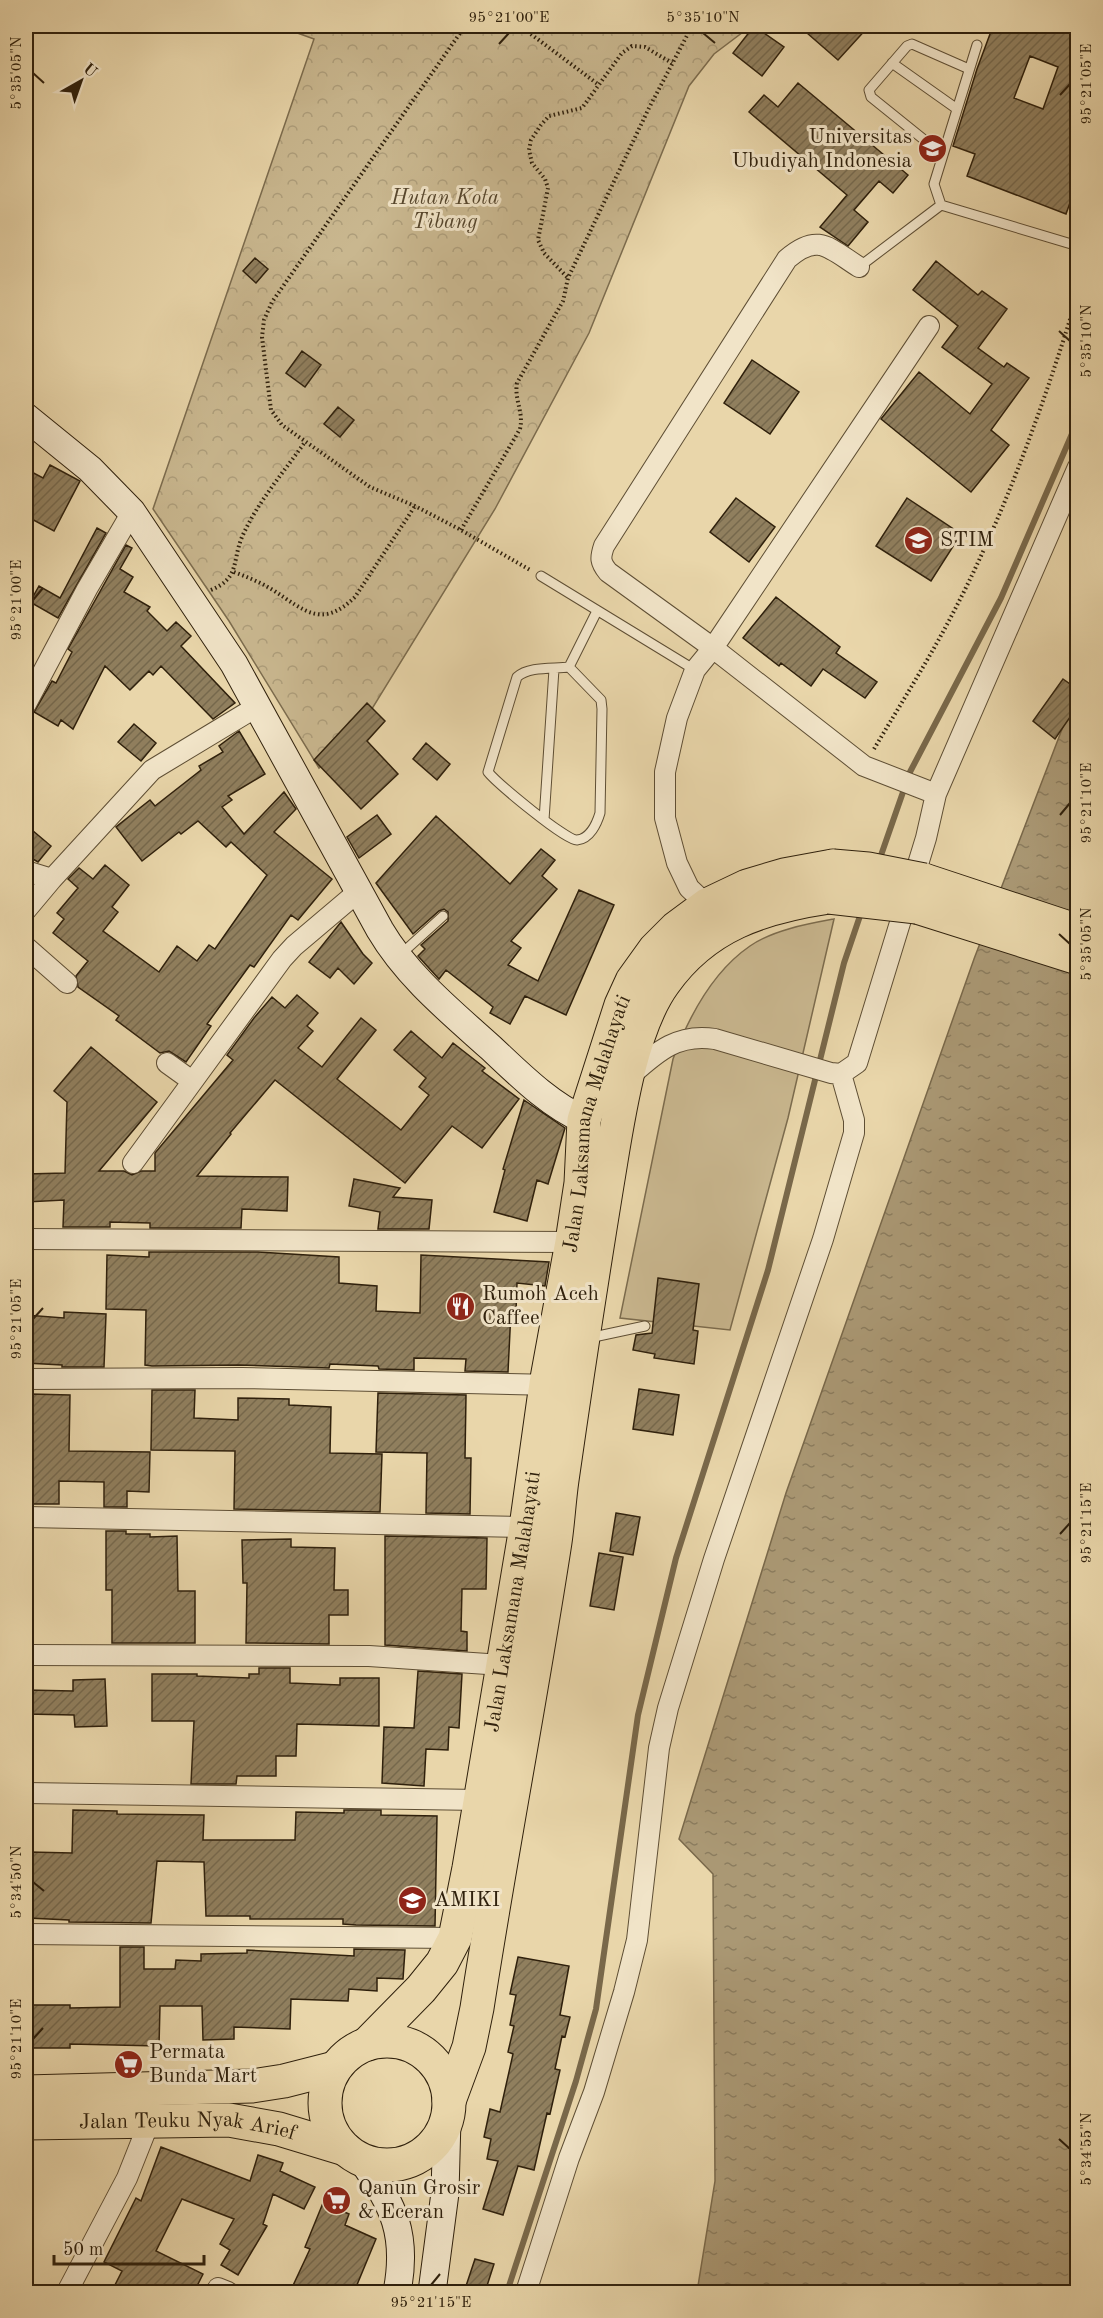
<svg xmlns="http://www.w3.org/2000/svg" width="1103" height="2318" font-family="'Old Standard TT',serif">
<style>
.forest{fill:url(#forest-crowns);stroke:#7c6c4e;stroke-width:1.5}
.park{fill:#c9b78f;stroke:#7c6c4e;stroke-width:1.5}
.water{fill:url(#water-ripples);stroke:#79684a;stroke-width:1.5}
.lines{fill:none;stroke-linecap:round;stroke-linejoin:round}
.stream{stroke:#79684a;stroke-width:6}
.building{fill:url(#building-hatch);stroke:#2f200c;stroke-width:1.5;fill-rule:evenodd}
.lane-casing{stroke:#5e4e34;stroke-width:11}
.street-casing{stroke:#5e4e34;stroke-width:22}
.secondary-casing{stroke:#2f200c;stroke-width:29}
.highway-casing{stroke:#2f200c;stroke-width:35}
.path{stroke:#2f200c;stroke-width:4;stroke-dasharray:1.5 3;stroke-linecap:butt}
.lane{stroke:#f1e4c8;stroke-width:9}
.street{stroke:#f1e4c8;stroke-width:20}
.secondary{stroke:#f1e4c8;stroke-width:27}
.highway{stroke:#e9d6aa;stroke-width:33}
.highway-bridge-casing{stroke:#2f200c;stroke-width:35;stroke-linecap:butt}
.highway-bridge{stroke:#e9d6aa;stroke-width:33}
.ticks{fill:none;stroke:#2f200c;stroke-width:2}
.labels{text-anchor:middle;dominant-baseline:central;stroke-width:6;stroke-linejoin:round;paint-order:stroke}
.poi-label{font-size:21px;fill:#2f200c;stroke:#f1e4c8;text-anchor:start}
.park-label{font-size:21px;font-style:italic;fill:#56462d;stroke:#f1e4c8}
.street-label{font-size:21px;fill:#2f200c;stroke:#f1e4c8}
.neatline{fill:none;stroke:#2f200c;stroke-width:2}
.ticks-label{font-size:15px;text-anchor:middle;fill:#2f200c}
</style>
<defs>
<pattern id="forest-crowns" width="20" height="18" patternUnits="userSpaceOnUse" patternTransform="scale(1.5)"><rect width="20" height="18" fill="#c9b78f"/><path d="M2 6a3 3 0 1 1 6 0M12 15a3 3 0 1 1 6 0" fill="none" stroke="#ad9d7a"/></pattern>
<pattern id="water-ripples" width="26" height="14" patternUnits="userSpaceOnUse" patternTransform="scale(1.5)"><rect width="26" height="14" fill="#aa9874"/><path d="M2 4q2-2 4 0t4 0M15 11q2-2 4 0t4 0" fill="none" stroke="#8b7c5e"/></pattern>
<pattern id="building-hatch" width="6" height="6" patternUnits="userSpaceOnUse" patternTransform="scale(1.5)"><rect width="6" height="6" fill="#907f5e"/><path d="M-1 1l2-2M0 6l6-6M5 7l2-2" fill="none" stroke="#76684c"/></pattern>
</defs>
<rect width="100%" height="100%" fill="#e9d6aa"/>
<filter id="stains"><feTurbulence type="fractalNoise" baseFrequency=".00333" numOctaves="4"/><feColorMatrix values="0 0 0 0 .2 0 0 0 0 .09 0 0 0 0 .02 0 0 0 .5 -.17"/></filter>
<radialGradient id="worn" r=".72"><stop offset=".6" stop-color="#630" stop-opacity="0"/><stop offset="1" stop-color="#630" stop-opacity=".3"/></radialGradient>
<!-- forest -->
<path class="forest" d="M278,26h473l-37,28 -25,32 -100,247 -94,176 -141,229 -35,30 -90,-147 -76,-112 161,-470z"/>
<!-- park -->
<path class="park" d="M834,919l-46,199 -58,212 -110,-12 53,-259c16,-43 39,-87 77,-113 23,-16 57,-22 84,-27z"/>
<!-- water -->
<path class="water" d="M1077,690v1602h-380l18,-111 -2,-307 -34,-35 107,-346 188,-534z"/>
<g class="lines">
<!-- stream -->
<path class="stream" d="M879,861l31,-89 91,-174 77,-178
M507,2292l69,-211 20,-72 42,-294 38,-157 92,-288 76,-307 18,-53"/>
</g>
<!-- building -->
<path class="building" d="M754,26l30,21 -22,29 -29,-23z
M799,26h70l-31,34z
M993,26h84v157l-11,31 -99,-38 8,-22 -22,-8 24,-77zM1030,56l28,11 -15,42 -29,-11z
M798,83l110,92 -15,18 -14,-12 -25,29 14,12 -20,24 -28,-19 27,-32 -98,-83 15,-17 14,12z
M255,258l13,11 -12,14 -13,-12z
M936,261l42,34 4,-4 25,18 -29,39 26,19 3,-4 22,15 -38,52 18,15 -38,47 -90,-73 38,-47 51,42 22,-30 -50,-37 16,-21 -45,-36z
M302,351l19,14 -16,22 -19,-14z
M752,360l47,32 -29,42 -46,-31z
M338,407l16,13 -14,17 -16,-13z
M50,465l30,16 -26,50 -28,-15v-47l17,9z
M736,498l39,29 -26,35 -39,-30z
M907,498l54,36 -30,47 -55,-35z
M97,528l9,5 -48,85 -28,-16 9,-16 21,12z
M126,545l6,3 -12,21 13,8 -9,15 26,15 -3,4 20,20 9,-9 15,14 -10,10 54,57 -22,16 -52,-53 -8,9 -4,-4 -19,19 -25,-24 -32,63 -12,-9 -3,6 -24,-14 18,-31 4,2 16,-31 -4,-3z
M776,597l64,50 -4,6 41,29 -12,16 -42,-29 -12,17 -30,-23 -2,3 -36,-28z
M1063,679l14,10v18l-22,32 -22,-18z
M367,703l18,18 -18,20 31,33 -37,35 -47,-49z
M134,724l22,19 -15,18 -23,-19z
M239,731l26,43 -37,22 4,4 -10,7 22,27 40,-42 12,17 -22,23 58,47 -34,41 -7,-5 -37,52 -4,-2 -43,59 4,2 -25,36 -17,-11 -9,2 -44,-33 3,-4 -41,-29 -2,-11 12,-15 -35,-28 11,-14 -7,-6 21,-25 -10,-9 11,-11 14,11 12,-14 24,20 -17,22 6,5 -15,19 56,41 18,-26 20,15 12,-16 6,4 52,-74 -36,-33 -5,5 -28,-26 -17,13 -2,-2 -37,29 -26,-34 34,-27 5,6 46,-36 -2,-4 24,-14 -4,-6z
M426,743l24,21 -13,16 -24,-21z
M377,815l14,19 -32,24 -12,-21z
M436,816l74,68 31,-35 14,11 -13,16 15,13 -46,52 10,7 -13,17 30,16 41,-91 35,15 -48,110 -41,-19 -15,28 -20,-11 3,-6 -47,-37 -7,9 -21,-23 7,-7 -4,-4 27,-24v-9l-4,-3 -5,2 -26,23 -37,-51z
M26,825l25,21 -13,16 -12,-7z
M341,922l22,32 9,9 -18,21 -16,-16 -8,10 -21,-16z
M297,995l21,18 -11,13 6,5 -15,17 24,19 39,-49 15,12 -39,49 64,51 28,-35 -10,-8 7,-9 -32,-28 17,-19 31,27 11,-15 32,25 -3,3 37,28 -37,49 -30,-22 -47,57 -130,-103 -45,53 1,1 -34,42 91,1 -1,34 -45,-2 -1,19h-91v-5l-40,-1v5h-47l1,-27 -38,2v-28l39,-1 2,-71 -13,-11 37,-44 66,55 -58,69h25l8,4 9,-4h14v-18l78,-93 -6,-5 27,-37 18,-21 13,11z
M524,1100l41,28 -17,56 -11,-4 -10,41 -33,-9 11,-42 -2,-1z
M354,1179l46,9 -7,9 39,3 -3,29h-51l2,-17 -31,-6z
M149,1252h109l81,5v26l38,3 -1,25 44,2 1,-58 128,7 -4,24 -28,-3 -1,28h-5l-3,61 -43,-1 1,-12 -52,-1v12l-35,-1 -1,-3 -48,-2 -1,4 -90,-3 -87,1 -7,-1 1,-55 -40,-1 1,-54 42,2z
M658,1278l41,6 -6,46 5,1 -4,33 -40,-6 1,-4 -22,-4 3,-15 16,-2z
M64,1312l42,2 -2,53h-42v-2l-36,-2v-48l38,3z
M639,1389l40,6 -6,40 -40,-6z
M152,1390h43l-1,28 44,2v-22l51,1v6l42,2 -1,46 52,1 -2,58 -146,-3 1,-58 -84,-1z
M378,1393l88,2 -1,63h6l-1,56 -44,-1 1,-60 -51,-1z
M30,1394l40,1 -1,56 81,1 -1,40 -22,-1v16h-23v-25l-45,-1v23h-30z
M616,1513l24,4 -7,38 -23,-4z
M106,1531h20v3h24v3l27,-1 1,55h17v52h-83v-53h-6z
M385,1536l102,2 -1,51h-24l-1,42 6,1v19l-82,-6z
M291,1539v8l44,1 -1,42h14v25h-19v29l-83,-1 1,-60h-4l-1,-43z
M599,1553l24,4 -9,53 -24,-4z
M259,1668h31v15l50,2v-7h39v48l-82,-2 -1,32h-20v20h-39l-1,8h-45l3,-63h-42v-47h45v2l52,2v-4h10z
M418,1671l44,3 -3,54 -10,-1 -1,23 -22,-1 -2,37 -42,-3 2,-56 30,1z
M105,1679l2,47 -32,1 -1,-12 -48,-1v-24l47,1v-11z
M73,1810l44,1v3l87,1 -1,25h92l1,-28 48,1v-3h37v5l56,1 -2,110 -79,-1 -13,-1v-5h-93v-3h-44l-2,-54 -47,-1 -6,62 -82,-1v-2l-41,-2 2,-66 42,1z
M120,1947h24v22h31l1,-9 25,1v-7l46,-1v-3l107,6v-7l51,1 -2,29 -26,-1v13l-28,-2 -1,12 -57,-2 -1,30 -56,-2v12l-31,1 -1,-34h-42l-1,40 -89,-2v4h-40v-43h40v3l50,-1z
M518,1957l51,9 -9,49 10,2 -5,20 -3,-1 -7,33 5,1 -10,44 -3,-1 -13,57 -16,-4 -15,49 -20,-6 15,-48 -11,-2 4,-20 -7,-2 6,-28 10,3 13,-58 -5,-2 6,-26 -4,-1 6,-30 -6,-1z
M161,2147l89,34 8,-26 25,8 -3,8 35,16 -11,22 -31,-15 -10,30 4,2 -29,49 -17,-10 9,-15 -10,-6 14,-25 -52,-20 -26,52 47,23 -9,18h-78l3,-5 -4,-2 7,-14 -18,-9 32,-64 5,3z
M323,2203l26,11 -4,11 31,14 -22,53h-64l20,-43 -5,-2z
M475,2259l19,5 -9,28h-21z"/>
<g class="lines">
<defs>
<path id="lane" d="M892,63l65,46
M943,155l-72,-58 -2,-7 38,-44 5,-2 57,25
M941,205l137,41
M859,267l82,-62 -7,-21 43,-139
M541,576l154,94
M569,667c-16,2 -40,-1 -52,10l-29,95c9,11 78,69 89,68 13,-1 20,-17 23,-27l2,-104 -1,-9 -32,-33 28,-56
M544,820l10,-151
M400,955l43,-39
M589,1338l56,-12"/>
<path id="street" d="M859,267c-30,-19 -41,-35 -72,-8l-183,287c-4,12 -4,16 4,26l105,76 151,118 72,28
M26,704l61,-115 45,-77
M26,871l26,8 100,-109 106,-64
M707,905l-18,-17 -12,-25 -12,-45v-46l12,-54 18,-48 18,-22 216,-322
M26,910l26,-31
M26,947l41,36
M167,1063l25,18
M630,1076c27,-24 47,-43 85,-37l116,34 10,1 16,-11 69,-225 10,-44 142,-327
M133,1163l149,-204 12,-13 65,-55
M26,1239l546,3
M26,1379l216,-1 312,7
M26,1517l500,10
M26,1655l343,1 133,9
M26,1793l453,7
M26,1934l429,4
M218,2288l10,4
M67,2292l60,-114 23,-58
M526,2292l43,-134 25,-66 30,-100 13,-52 22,-192 9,-40 46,-149 109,-320 31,-106v-13l-13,-46"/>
<path id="secondary" d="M26,417l64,52 42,43 102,152 146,266c27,46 70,81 110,117 28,26 58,57 94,73
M361,2159c33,46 47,76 36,133
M432,2292l13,-99 2,-74"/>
<g id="highway">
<path d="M924,880l154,51"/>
<path d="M917,907l161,51"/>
<circle cx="387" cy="2103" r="62"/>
<path id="s1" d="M367,2044l54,-55 21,-26 13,-25 14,-70 57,-341 20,-143 26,-142 9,-59 3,-63 37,-115 11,-24 23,-32 21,-21 31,-23 40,-19 37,-11 49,-9"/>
<path d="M26,2092l226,-6 32,-5 51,-13"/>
<path d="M449,2101l20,-54 8,-39c24,-156 54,-310 78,-466 3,-20 4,-41 7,-62 14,-98 29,-197 45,-295 10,-59 22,-154 57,-202 41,-58 98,-76 165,-86"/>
<path id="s2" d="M26,2123l203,-3 50,9 66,20"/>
</g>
</defs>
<!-- lane casing -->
<use href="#lane" class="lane-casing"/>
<!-- street casing -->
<use href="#street" class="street-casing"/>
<!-- secondary casing -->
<use href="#secondary" class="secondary-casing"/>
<!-- highway casing -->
<use href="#highway" class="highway-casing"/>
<!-- path -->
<path class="path" d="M465,26l-193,276 -8,18 -2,17 9,73 11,15 88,62 45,19 46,24 69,40
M520,26l79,59
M567,277l-23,-24 -6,-13 10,-52 -3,-9 -13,-16 -3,-13 2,-10 10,-15 8,-9 33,-8 40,-55 10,-7 13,1 27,16
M461,530l59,-101c4,-17 -6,-29 -3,-46l46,-82 5,-23 81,-170 43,-82
M234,572c13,5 26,10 39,18 32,21 49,39 82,7l60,-91
M211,590c29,-12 21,-29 31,-53 15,-34 41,-64 63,-95
M874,749c26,-44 54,-88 78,-134 53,-101 92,-211 126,-321"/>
<!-- lane -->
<use href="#lane" class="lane"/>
<!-- street -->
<use href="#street" class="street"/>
<!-- secondary -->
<use href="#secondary" class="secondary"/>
<!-- highway -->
<use href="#highway" class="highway"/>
<defs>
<path id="highway-bridge" d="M833,866l35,3 56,11
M829,897l88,10"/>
</defs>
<!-- highway-bridge casing -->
<use href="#highway-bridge" class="highway-bridge-casing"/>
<!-- highway-bridge -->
<use href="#highway-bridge" class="highway-bridge"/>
</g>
<!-- ticks -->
<path class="ticks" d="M703,33l12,10M499,44l10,-11M33,73l11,10M1060,95l10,-11M1059,331l11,10M33,600l10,-12M1060,815l10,-12M1059,934l11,10M33,1319l10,-11M1060,1534l10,-11M33,1882l11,9M33,2039l10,-11M1059,2139l11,10M431,2285l9,-11"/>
<!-- icons -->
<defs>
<symbol id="university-disc" viewBox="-11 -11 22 22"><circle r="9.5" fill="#8f2418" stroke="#f1e4c8"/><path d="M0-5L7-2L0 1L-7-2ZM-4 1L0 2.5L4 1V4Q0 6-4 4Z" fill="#fff"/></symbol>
<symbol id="restaurant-disc" viewBox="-11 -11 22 22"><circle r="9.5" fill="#8f2418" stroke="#f1e4c8"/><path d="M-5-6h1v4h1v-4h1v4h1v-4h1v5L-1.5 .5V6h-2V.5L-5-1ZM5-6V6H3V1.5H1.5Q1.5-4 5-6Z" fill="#fff"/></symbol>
<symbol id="supermarket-disc" viewBox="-11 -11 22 22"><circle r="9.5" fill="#8f2418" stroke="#f1e4c8"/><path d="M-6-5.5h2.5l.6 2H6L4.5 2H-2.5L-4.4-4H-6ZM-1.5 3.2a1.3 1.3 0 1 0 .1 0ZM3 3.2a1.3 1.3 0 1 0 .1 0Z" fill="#fff"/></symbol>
</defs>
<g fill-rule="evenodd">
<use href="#university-disc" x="916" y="132" width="33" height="33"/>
<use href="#university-disc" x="902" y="524" width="33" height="33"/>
<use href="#restaurant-disc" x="444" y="1290" width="33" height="33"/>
<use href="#university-disc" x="396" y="1884" width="33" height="33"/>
<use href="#supermarket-disc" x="112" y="2048" width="33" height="33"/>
<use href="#supermarket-disc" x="320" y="2184" width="33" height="33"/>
</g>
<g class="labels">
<!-- poi labels -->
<g class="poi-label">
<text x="912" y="137" text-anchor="end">Universitas<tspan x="912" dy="24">Ubudiyah Indonesia</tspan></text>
<text x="940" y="540">STIM</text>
<text x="482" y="1294">Rumoh Aceh<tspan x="482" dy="24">Caffee</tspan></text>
<text x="434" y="1900">AMIKI</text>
<text x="149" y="2052">Permata<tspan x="149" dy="24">Bunda Mart</tspan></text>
<text x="358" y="2188">Qanun Grosir<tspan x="358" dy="24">&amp; Eceran</tspan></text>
</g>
<!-- park labels -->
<g class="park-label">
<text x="445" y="198">Hutan Kota<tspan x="445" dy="24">Tibang</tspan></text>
</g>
<!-- street labels -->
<g class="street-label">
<text stroke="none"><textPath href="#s1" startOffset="966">Jalan Laksamana Malahayati</textPath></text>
<text stroke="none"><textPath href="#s1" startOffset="480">Jalan Laksamana Malahayati</textPath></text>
<text stroke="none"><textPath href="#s2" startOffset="162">Jalan Teuku Nyak Arief</textPath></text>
</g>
</g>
<!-- margin -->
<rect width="1103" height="2318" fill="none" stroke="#e9d6aa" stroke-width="66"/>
<!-- north arrow -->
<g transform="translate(81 81) rotate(40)" stroke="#f1e4c8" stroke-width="4.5" paint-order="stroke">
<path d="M0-4.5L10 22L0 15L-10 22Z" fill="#2f200c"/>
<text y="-9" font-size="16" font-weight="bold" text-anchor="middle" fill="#2f200c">U</text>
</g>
<!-- scale -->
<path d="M54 2255v9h150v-9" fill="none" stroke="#2f200c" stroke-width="3"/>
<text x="63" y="2255" font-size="18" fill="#2f200c" stroke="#f1e4c8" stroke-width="4.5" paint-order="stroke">50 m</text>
<rect x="33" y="33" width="1037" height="2252" class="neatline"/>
<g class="ticks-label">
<text x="509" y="22">95°21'00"E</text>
<text x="703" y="22">5°35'10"N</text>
<text transform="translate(16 73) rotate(-90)" y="5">5°35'05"N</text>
<text transform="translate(1086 84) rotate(-90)" y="5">95°21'05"E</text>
<text transform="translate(1086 341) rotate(-90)" y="5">5°35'10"N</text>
<text transform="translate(16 600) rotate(-90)" y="5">95°21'00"E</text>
<text transform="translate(1086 803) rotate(-90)" y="5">95°21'10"E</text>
<text transform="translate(1086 944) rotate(-90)" y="5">5°35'05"N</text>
<text transform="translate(16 1319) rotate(-90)" y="5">95°21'05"E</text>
<text transform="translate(1086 1523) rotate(-90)" y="5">95°21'15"E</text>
<text transform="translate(16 1882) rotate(-90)" y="5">5°34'50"N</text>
<text transform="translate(16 2039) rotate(-90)" y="5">95°21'10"E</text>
<text transform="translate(1086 2149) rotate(-90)" y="5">5°34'55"N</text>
<text x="431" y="2307">95°21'15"E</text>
</g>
<rect width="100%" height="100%" filter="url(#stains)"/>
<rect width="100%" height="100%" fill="url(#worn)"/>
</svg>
